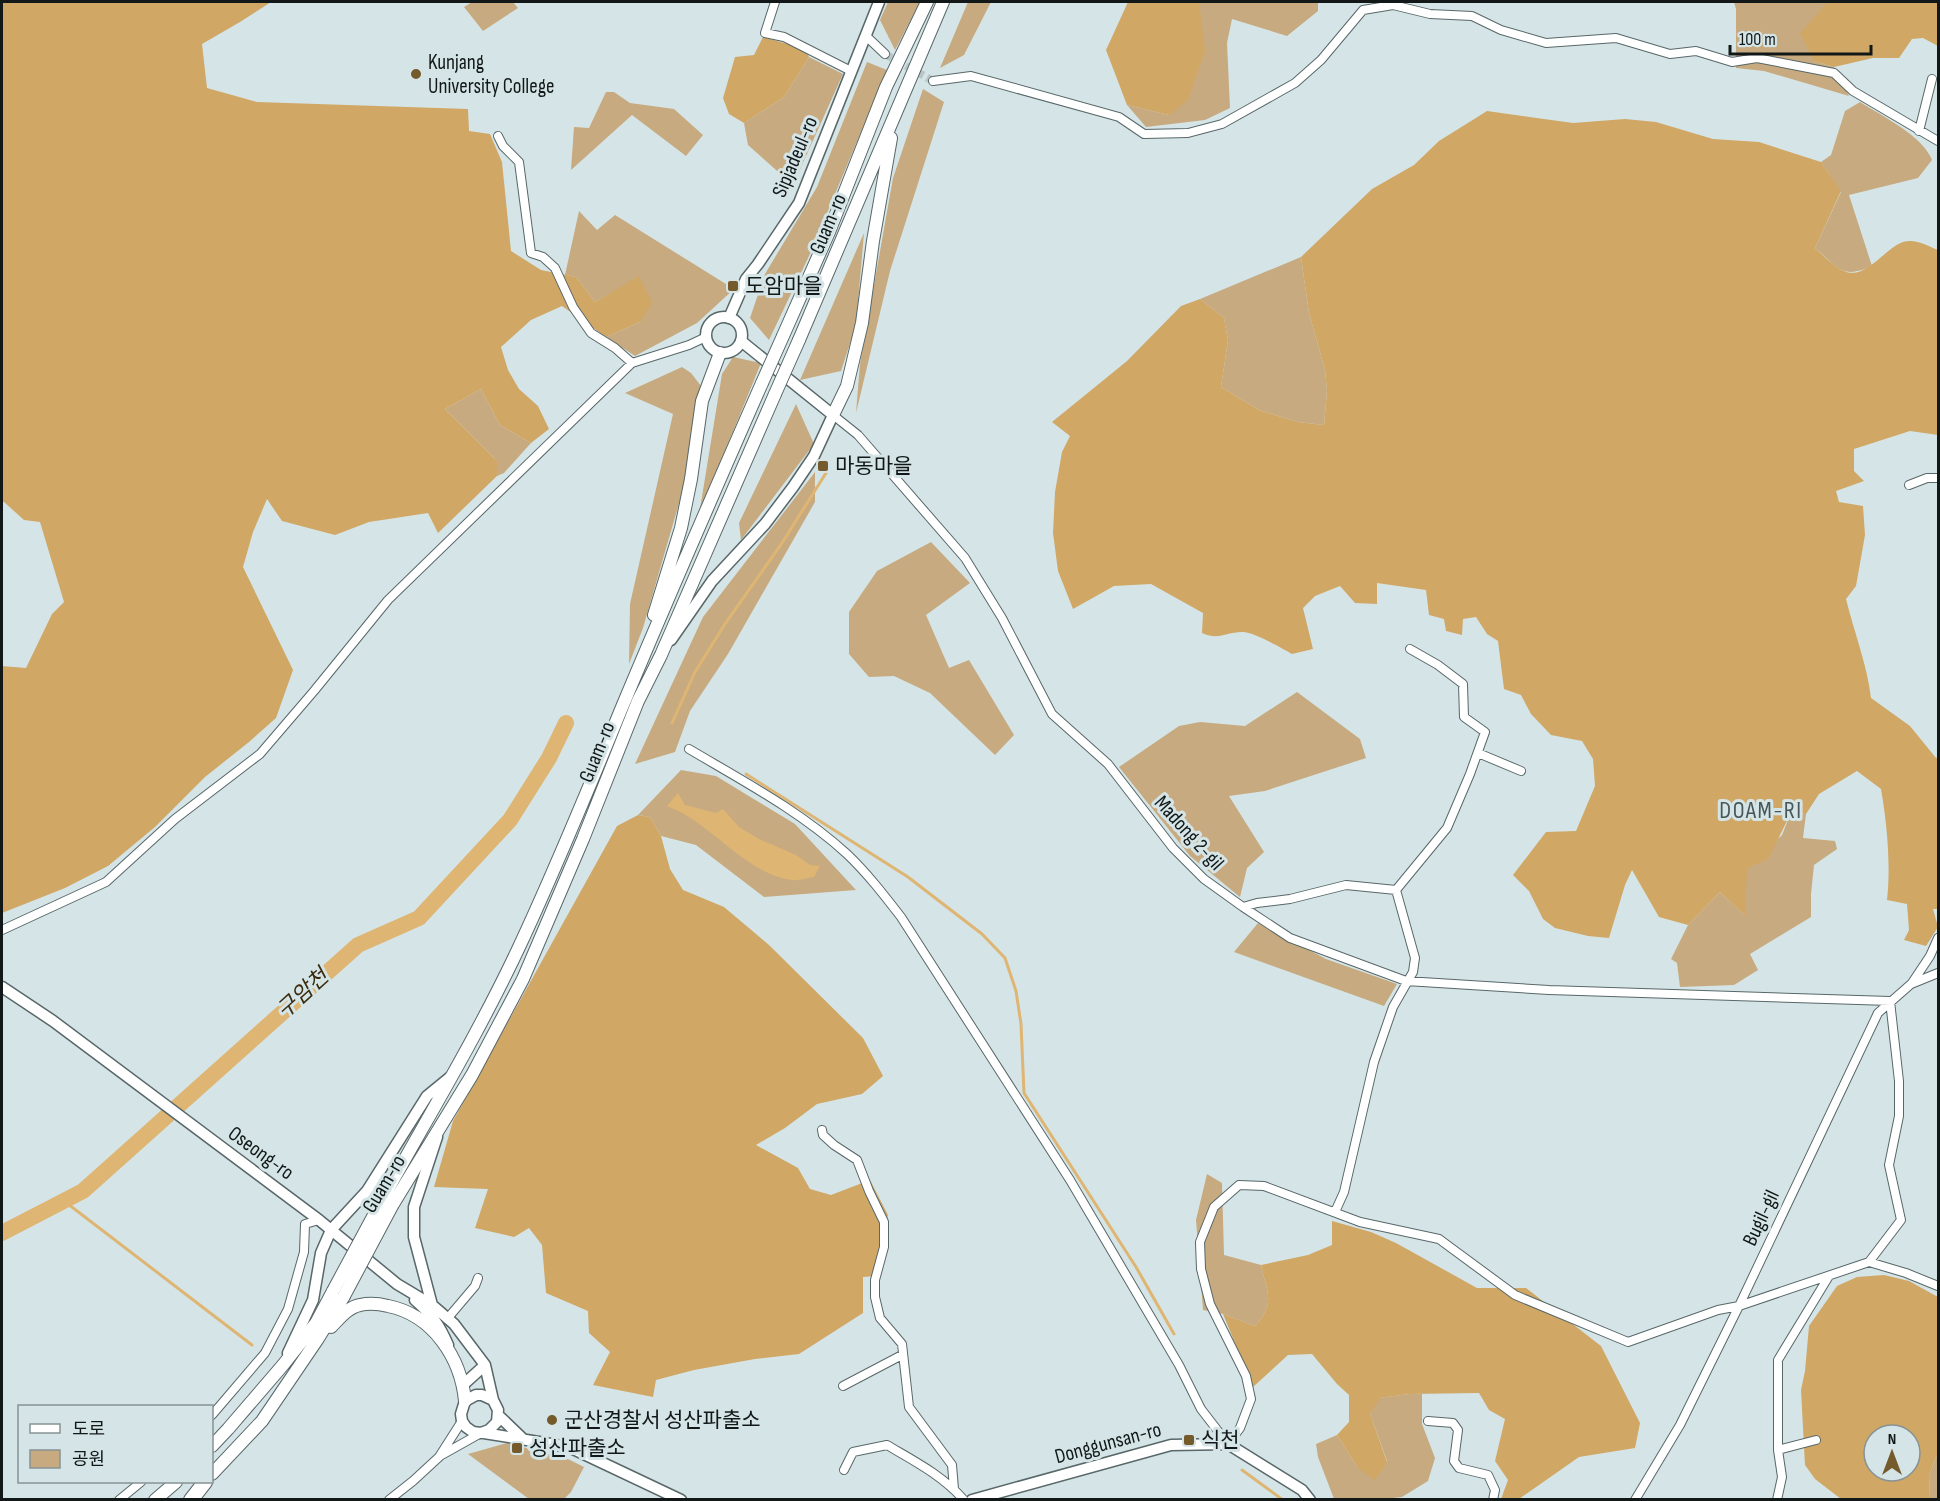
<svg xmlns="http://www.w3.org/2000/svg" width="1940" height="1501" font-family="'Sofia Sans Condensed','Noto Sans KR',sans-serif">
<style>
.green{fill:#c7aa7f}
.forest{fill:#d0a765;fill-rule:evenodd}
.water{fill:#deb573}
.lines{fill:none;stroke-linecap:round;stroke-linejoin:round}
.stream{stroke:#deb573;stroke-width:3}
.river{stroke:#deb573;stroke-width:16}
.minor-tunnel{stroke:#b8c6c8;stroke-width:8;stroke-dasharray:8 4;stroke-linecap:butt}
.minor-casing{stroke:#586768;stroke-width:10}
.tertiary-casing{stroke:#586768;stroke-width:13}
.secondary-casing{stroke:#586768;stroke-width:13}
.primary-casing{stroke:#586768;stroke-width:14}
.trunk-casing{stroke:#586768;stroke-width:16}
.minor{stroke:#fff;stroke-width:8}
.tertiary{stroke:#fff;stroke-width:10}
.secondary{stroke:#fff;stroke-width:10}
.primary{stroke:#fff;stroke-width:12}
.trunk{stroke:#fff;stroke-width:14}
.primary-bridge-casing{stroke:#586768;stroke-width:14;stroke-linecap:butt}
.primary-bridge{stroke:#fff;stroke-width:12}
.poi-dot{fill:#755a2c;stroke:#d5e5e7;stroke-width:2}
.labels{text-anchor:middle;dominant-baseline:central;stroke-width:6;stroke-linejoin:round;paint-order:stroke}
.poi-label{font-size:21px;fill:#121818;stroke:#d5e5e7;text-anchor:start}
.street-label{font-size:21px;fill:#121818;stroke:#d5e5e7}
.water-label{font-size:22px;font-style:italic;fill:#3b2a0c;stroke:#d5e5e7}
.quarter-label{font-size:24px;letter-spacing:1.5px;fill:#485657;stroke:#d5e5e7}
</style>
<rect width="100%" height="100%" fill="#d5e5e7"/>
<!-- green -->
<path class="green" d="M472,2h41l5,6 -35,23 -19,-24z
M888,2h32l-25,48 -15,-30z
M968,2h23l-27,53 -24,13z
M1199,2h119v9l-31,25 -55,-17 -5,24 3,65 -25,12 -59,7 -19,-22 42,10z
M1734,2h94l-14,59 20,6 15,29 -85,-25 -28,-3v-59z
M809,57l34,17 -50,111 -45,-40 -4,-22 40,-26z
M867,62l20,8 -78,186 -40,84 -19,-22 15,-44 52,-87z
M923,89l21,13 -54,169 -34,142 4,-49 33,-186z
M606,92h8l16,11 44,6 29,26 -17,21 -54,-41 -61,55 3,-43 15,1z
M1860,102c22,14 63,34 72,58l-14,18 -69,17 23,71c-31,14 -34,1 -57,-18l26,-56 -20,-30 10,-7 14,-44z
M579,211l18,19 18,-15 119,74 -37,34 -62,33 -29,-19 34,-15 -1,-45 -44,25 -19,-25 -11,-2z
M864,233l-8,92 -15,46 -41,9z
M1301,257l8,56 16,57 2,21 -3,34 -26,-3 -39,-12 -38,-23 7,-47 -4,-22 -24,-19z
M733,357l28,6 -62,152 23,-141z
M682,367l9,6 10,13 -17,100 -41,142 -14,36 1,-60 43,-190 -48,-21z
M481,389l19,36 31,18 -27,30 -7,3 -2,-17 -50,-50z
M796,404l18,40 -73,96 -2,-17z
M815,472v30l-87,152 -38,57 -15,41 -40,12 68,-147z
M931,542l39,41 -44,32 23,53 20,-8 45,75 -19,20 -65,-62 -36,-17 -25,1 -20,-23v-42l28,-41z
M1297,692l63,47 6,19 -101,33 -36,5 35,56 -17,16 -7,29 -50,-41 -71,-89 60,-41 21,-4 45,4z
M681,770l35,6 79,48 61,66 -92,7 -68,-52 -35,-9 -11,-19 -12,-2z
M1792,810l14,4 -3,24 32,3 2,8 -23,16 -3,29v23l-61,37 8,16 -24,15 -54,2 -3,-24 -6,-4 17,-34 32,-33 24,23 2,-47 36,-33z
M1258,923l68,36 71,25 -13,22 -150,-54z
M1207,1174l15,9 2,72 37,10c6,28 15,37 -6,61l-32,-12 -20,-4 -7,-90z
M1409,1394h13v30l13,34 -7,23 -26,16 -18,2h-50l-16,-42 -2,-13 21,-9 21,33 29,-7 -17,-47 9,-16z
M507,1443l61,16 16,8 -13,25 -7,7h-35l-61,-45z
M1938,1455v44h-8l-1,-23 7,-19z"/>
<!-- forest -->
<path class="forest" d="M2,2h269l-31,20 -38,22 5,44 50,14 211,7 1,22 21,3 12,28 9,89 30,19 35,7 19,25 44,-26 13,27 -12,19 -34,15 -44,-31 -31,14 -30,27 7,23 11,19 19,17 11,23 -18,14 -31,-18 -19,-36 -36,20 52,52v15l-59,57 -10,-20 -59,9 -34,13 -53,-14 -15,-22 -14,33 -10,35 50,103 -17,48 -27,24 -44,35 -50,50 -47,39 -43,22 -63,25v-247l24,2 26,-54 12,-12 -24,-80 -16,-2 -20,-18h-2z
M1128,2h71l6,49 -17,49 -19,15 -42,-10 -21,-55z
M1828,2h110v44l-15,-8 -11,1 -13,19h-26l-39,9 -20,-6 -14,-28z
M763,37l42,12 4,8 -25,40 -40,26 -15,-9 -6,-16 12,-41 19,-2z
M1487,111l86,12 52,-4 31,3 57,17 46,3 62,20 20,29 -26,57c8,7 19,19 29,23 21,10 41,-23 59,-29 12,-4 25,4 35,8v185l-28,-4 -56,18v22l10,10 -28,10 3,11 24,4 2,29 -9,51 -10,13c8,33 21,65 25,99l39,28 26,32 2,-1v152h-5l5,18 -12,19 -22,-6 5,-10 -2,-26 -20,-4c4,-34 0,-77 -6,-111l-24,-18 -38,23 -13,20 -14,-3 -24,48 -21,9 -2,48 -25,-24 -32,33 -29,-8 -27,-47 -7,15 -16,53 -21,-2 -33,-8 -12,-9 -14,-28 -16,-16 33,-43 30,-1 19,-45 -2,-27 -11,-18 -31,-6 -20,-21 -10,-19 -17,-6 -6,-48 -11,-7 -11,-17 -13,2 -1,16 -16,-4 -2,-12 -15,-4 -3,-25 -49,-7v21l-22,-1 -15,-17 -25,10 -12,12 10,41 -21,5c-10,-6 -37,-21 -48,-22 -17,-1 -24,9 -42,1l1,-20 -52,-29 -37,2 -41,23 -15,-38 -5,-38 2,-41 7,-40 8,-16 -18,-14 75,-61 54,-55 19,-7 24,19 4,22 -7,47 38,23 39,12 26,3 3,-34 -2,-21 -16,-57 -8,-56 71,-68 42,-24 25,-24z
M638,815l12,2 11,19 9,33 13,21 41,17 45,38 94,93 20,38 -21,18 -45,10 -32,24 -29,17 42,23 12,21 21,6 39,-15 18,35 -13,61 -12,1v36l-64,41 -44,5 -61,11 -38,10 -3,17 -60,-12 17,-33 -21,-19 -1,-22 -42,-18 -4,-48 -13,-17 -15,9 -39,-9 13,-39 -54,-2 19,-66 164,-295z
M1332,1221l39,11 25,11 81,45h49l75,58 39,77 -5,25 -56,9 -60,42h-18l7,-19 -13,-19 10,-42 -16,-9 -10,-17 -70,1 -29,4 -10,16 17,48 -12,18 -17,-12 -21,-33 12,-13v-27l-12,-11 -25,-30 -24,1 -35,32 -30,-73 32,12c21,-24 12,-33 6,-61l47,-10 24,-10z
M1884,1275l25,6 29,16v158l-2,2 -7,19 1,23h-89l-26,-20 -10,-14 -4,-75 4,-19 4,-45 28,-40 20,-9zM1874,1435h36v36h-36z"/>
<!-- water -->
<path class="water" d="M678,793l7,12 31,8 7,-4 16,18 20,12 37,16 14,10 10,1 -6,11c-7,1 -16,4 -23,3 -47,-7 -80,-58 -124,-74z"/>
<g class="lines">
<!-- stream -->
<path class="stream" d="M672,723l23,-51 30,-48 57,-81 44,-70
M746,774l162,103 74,57 23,24 11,33 5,33 3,69 112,174 38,67
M64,1201l188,144
M1242,1470l41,30"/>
<!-- river -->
<path class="river" d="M2,1233l81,-42 275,-246 61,-27 91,-98 39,-62 17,-35"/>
<!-- minor-tunnel -->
<path class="minor-tunnel" d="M885,54l48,27"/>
<defs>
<path id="minor" d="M775,2l-10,31 19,4 67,34
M1393,5l37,9 42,2 29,14 45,13 70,-5 54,16 26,-3 36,11 25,-4 77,15 19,18 85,50
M866,36l19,18
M933,81l38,-5 148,41 25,17 44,-1 34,-9 73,-41 26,-23 42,-50 30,-5 3,-3
M1919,131l13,-52
M498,136l5,10 16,16 12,91 12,4 12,11 18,39 18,26 24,15 17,15
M833,415l25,20 107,123 37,60 50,96 56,50 65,84 31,31 39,28 14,-4 33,-4 56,-14 50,5 51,-62 23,-54 15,-42 -21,-15 -1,-33 -25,-19 -28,-16
M1909,485l18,-7h11
M689,749c54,32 111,62 158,105 20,19 37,41 54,63l169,263 109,185 22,44 27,35 12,-16 11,-29 -5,-23 -36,-72 -9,-35 -1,-27 14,-35 25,-22 25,1 96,36 79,17 76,56 113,47 90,-32 21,-4 130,-44 37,11 32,13
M1478,753l43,18
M1243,907l47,31 116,43 143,9 341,11 9,80v35l-10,49 12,55 -32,42
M2,930l104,-48 69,-63 85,-65 54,-63 74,-91 244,-237 57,-18 17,-8
M1912,983l18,-27 8,-18
M822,1130l1,5 11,10 23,15 12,31 15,31v25l-9,33v17l5,21 22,26 7,63 43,58 2,24
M1335,1212l9,-20 30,-130 19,-55 20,-35 2,-14 -19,-68
M447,1319l28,-33 3,-8
M843,1386l59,-31
M212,1415l53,-62 23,-44 16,-57 1,-28 14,-4
M1428,1421l25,2 5,7 -4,31 5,7 29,7 7,15 -2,10
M1778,1450l38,-10
M440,1456l41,-23
M844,1470l9,-18 34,-7c27,16 55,30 77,55
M119,1500l22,-18
M389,1500l24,-19 26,-24 23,-36
M1635,1500l45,-75 59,-119 139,-293 33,-29 27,-11
M1777,1500l5,-23 -4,-27v-90l51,-84"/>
<path id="tertiary" d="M706 335a18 18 0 1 1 36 0a18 18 0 1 1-36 0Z
M671,640l41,-59 53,-57 28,-37 21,-31 19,-41
M972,1500l199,-55 57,-1 74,46 8,10"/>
<path id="secondary" d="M729,318l17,-39 12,-15 41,-61 80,-201
M741,341l92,74
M2,987l51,34 266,199 78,64 35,21 22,19 31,41 8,35 5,10 -1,12 -8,8 -8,3 -8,-1 -7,-5 -4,-6 -1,-7 4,-13 11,-6h6l11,5
M415,1300c17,15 24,24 33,45
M432,1305l-18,-68v-30l23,-70
M288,1353l25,-53 8,-47 10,-23 36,-39 60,-95 22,-18
M464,1384l21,-19
M499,1416l24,23
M484,1433l85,14 112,53"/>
<path id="primary" d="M783,336l46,-104 57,-145 41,-85
M799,340l144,-338
M833,415l14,-29 15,-63 11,-82 18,-103
M654,615l27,-87 10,-49 11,-78 18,-48
M382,1200c47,-85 97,-167 138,-255 36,-77 68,-155 100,-233 46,-110 94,-220 142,-329
M393,1204l79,-129 51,-96 60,-140 55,-138 23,-46 114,-261
M331,1327c8,-8 17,-20 29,-22 9,-2 20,-1 28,1 45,9 73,52 77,95
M212,1446l16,-17 55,-64 33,-42 17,-32
M212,1474l50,-53 55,-81 27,-44
M155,1500l21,-18"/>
<path id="trunk" d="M191,1500l14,-18"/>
</defs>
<!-- minor casing -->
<use href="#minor" class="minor-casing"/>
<!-- tertiary casing -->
<use href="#tertiary" class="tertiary-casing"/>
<!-- secondary casing -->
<use href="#secondary" class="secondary-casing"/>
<!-- primary casing -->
<use href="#primary" class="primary-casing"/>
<!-- trunk casing -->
<use href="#trunk" class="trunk-casing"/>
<!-- minor -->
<use href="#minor" class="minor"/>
<!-- tertiary -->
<use href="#tertiary" class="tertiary"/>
<!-- secondary -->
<use href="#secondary" class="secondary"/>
<!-- primary -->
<use href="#primary" class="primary"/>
<!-- trunk -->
<use href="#trunk" class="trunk"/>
<defs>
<path id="primary-bridge" d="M762,383l21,-47
M775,394l24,-54
M333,1291l49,-91
M344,1296l49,-92"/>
</defs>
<!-- primary-bridge casing -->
<use href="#primary-bridge" class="primary-bridge-casing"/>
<!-- primary-bridge -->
<use href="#primary-bridge" class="primary-bridge"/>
</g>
<!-- markers -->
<g class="poi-dot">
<circle cx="416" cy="74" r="6"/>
<rect x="727" y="280" width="12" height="12" rx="3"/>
<rect x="817" y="460" width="12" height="12" rx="3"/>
<circle cx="552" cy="1420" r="6"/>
<rect x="1183" y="1434" width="12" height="12" rx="3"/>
<rect x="511" y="1442" width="12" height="12" rx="3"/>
</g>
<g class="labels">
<!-- poi labels -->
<g class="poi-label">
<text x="428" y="62">Kunjang<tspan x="428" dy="24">University College</tspan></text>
<text x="745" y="286">도암마을</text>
<text x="835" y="466">마동마을</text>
<text x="564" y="1420">군산경찰서 성산파출소</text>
<text x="1201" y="1440">식천</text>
<text x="529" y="1448">성산파출소</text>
</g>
<!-- street labels -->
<g class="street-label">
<text transform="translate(795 157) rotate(-67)">Sipjadeul-ro</text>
<text transform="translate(828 224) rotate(-67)">Guam-ro</text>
<text transform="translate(597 752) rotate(-68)">Guam-ro</text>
<text transform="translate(1189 833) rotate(48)">Madong 2-gil</text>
<text transform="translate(261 1153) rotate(36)">Oseong-ro</text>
<text transform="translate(384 1184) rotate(-59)">Guam-ro</text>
<text transform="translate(1761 1218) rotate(-65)">Bugil-gil</text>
<text transform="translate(1108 1443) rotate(-15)">Donggunsan-ro</text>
</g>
<!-- water labels -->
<g class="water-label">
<text transform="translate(303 994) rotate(-42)">구암천</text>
</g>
<!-- quarter labels -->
<g class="quarter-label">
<text x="1761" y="810">DOAM-RI</text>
</g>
</g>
<!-- border -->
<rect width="1940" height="1501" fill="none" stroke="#121818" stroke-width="6"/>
<!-- legend -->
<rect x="18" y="1405" width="195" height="78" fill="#d5e5e7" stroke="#879394" stroke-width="1.5"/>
<rect x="30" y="1424" width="30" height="9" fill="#ffffff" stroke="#879394" stroke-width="1.5"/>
<text x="72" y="1435" font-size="18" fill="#121818">도로</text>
<rect x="30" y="1450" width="30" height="18" fill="#c7aa7f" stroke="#879394" stroke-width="1.5"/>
<text x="72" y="1465" font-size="18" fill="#121818">공원</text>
<!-- north arrow -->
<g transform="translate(1892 1453)"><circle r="28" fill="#d5e5e7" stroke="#879394" stroke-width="1.5"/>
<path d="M0-4.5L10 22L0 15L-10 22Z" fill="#755a2c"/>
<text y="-9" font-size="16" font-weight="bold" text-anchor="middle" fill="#121818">N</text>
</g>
<!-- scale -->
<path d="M1730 45v9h141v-9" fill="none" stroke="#121818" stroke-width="3"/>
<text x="1739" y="45" font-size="18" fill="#121818" stroke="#d5e5e7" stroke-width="4.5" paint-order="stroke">100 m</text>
</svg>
